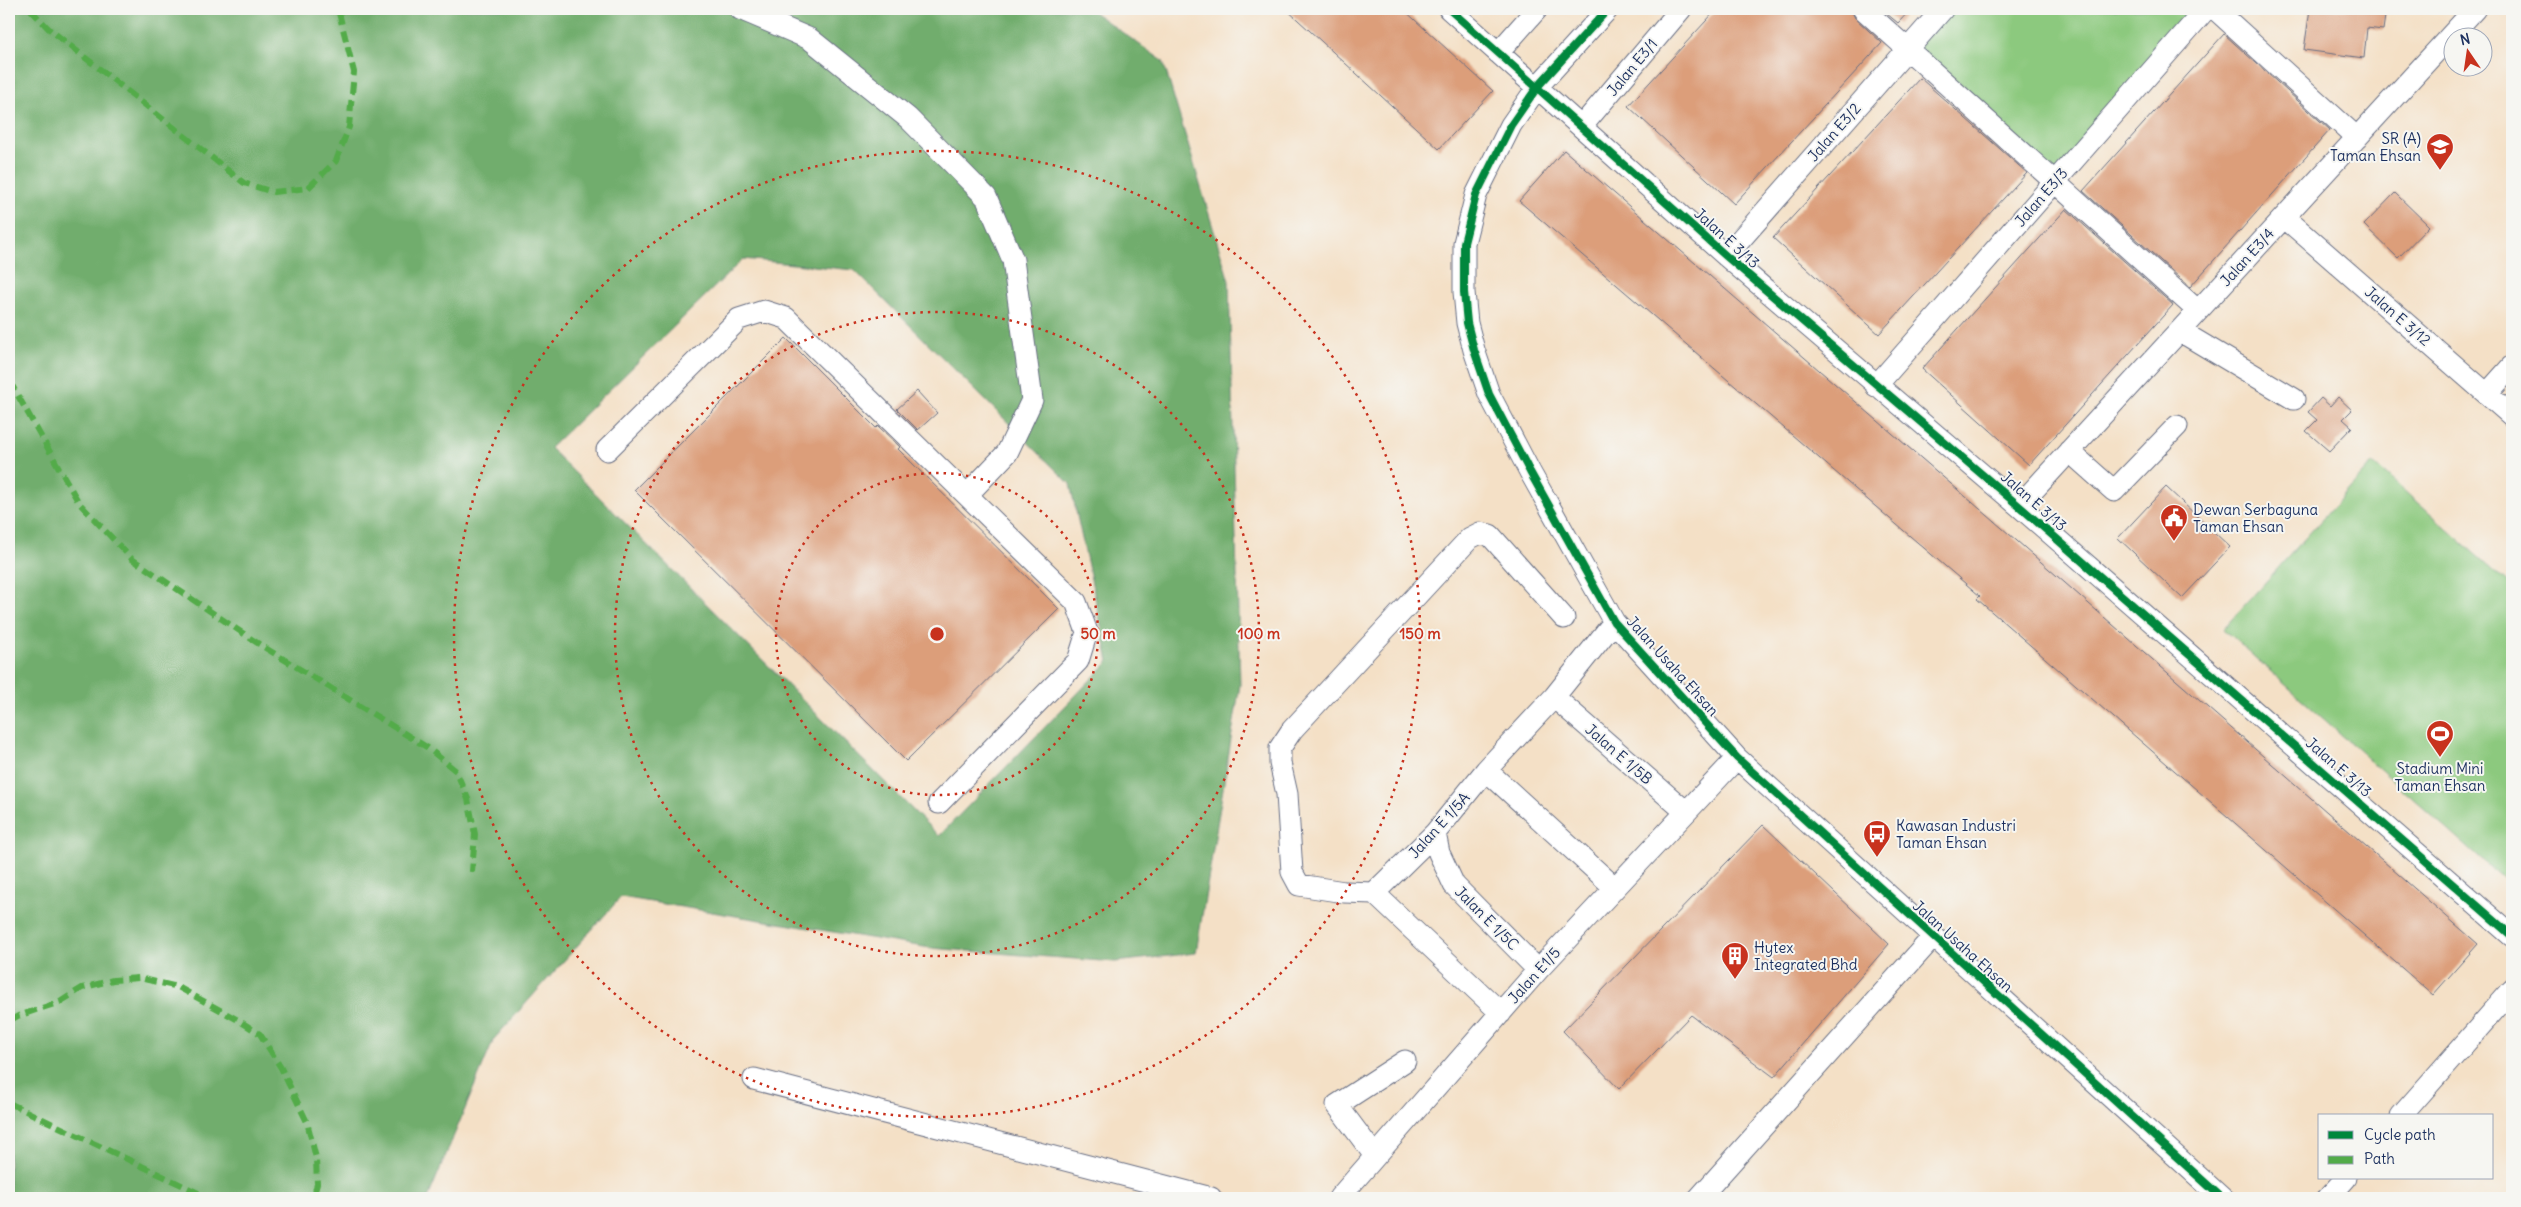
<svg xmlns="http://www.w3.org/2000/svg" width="2521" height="1207" font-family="Delius,sans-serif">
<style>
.green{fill:#8cc97e;stroke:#547c6e}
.forest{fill:#71ad6d;stroke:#466e66;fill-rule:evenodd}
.building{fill:#dc9e7a}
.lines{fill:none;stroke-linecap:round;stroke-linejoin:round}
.minor-casing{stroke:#676d82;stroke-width:23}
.minor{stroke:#fff;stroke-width:21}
.quiet{stroke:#52ab49;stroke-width:6;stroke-dasharray:12 6;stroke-linecap:butt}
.cycleway-casing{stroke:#f6f6f2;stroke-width:11}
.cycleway{stroke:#00873e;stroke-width:8}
.ring{fill:none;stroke:#c8321e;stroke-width:2.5;stroke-dasharray:2.5 5}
.labels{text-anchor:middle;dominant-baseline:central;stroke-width:4;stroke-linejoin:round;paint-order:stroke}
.street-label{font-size:15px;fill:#1b2f5e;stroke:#f6f6f2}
.poi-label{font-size:15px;fill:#1b2f5e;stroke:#f6f6f2;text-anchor:start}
.centre{fill:#c8321e;stroke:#f6f6f2;stroke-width:2.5}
.ring-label{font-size:15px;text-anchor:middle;font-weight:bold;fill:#c8321e;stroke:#f6f6f2;stroke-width:4;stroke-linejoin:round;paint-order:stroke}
</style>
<rect width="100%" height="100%" fill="#f6f6f2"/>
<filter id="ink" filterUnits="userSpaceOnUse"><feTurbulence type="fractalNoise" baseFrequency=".02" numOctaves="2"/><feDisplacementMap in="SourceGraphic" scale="10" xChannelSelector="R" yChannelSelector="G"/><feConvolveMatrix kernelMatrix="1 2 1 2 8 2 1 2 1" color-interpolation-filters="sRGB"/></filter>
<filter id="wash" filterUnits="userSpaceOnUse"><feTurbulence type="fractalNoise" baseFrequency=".0096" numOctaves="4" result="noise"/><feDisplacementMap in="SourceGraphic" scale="20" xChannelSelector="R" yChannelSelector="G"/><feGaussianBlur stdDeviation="1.12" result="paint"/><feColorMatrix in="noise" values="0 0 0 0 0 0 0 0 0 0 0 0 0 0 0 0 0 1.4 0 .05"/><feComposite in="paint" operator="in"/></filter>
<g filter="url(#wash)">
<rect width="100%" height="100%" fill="#f4e0c6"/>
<!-- green -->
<path class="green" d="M1943,9h263l-151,173 -147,-133z
M2373,463l139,124v300l-289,-258z"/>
<!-- forest -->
<path class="forest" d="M9,9h1080l74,52 66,220 11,404 -44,268 -81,9 -185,-14 -309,-51 -127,142 -66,159h-419zM743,259l111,11 216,214 39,177 -170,175 -389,-388z"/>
<g id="blocks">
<!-- building -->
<path class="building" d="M1286,9h117l90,82 -54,58z
M1717,9h134l4,9 27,25 -148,161 -106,-98z
M1881,9h30l-13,14z
M2310,9h76l-3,21 -16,-2 -3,30 -60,-8z
M2224,34l106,96 -140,157 -107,-96z
M1920,78l107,95 -148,161 -106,-96z
M1564,150l445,384 469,410 -45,51 -456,-396 3,-3 -461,-395z
M2395,193l34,33 -31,32 -34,-33z
M2066,209l107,96 -144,160 -107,-96z
M786,338l90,90 2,-2 22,21 -2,2 161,160 -153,152 -272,-271z
M917,391l20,22 -19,17 -21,-21z
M2338,397l14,13 -9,9 9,8 -23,24 -23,-20 11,-11 -9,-8 13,-14 9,8z
M2166,487l64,60 -48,51 -64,-60z
M1763,825l126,119 -115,133 -83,-62 -72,74 -56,-58z"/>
</g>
</g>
<g filter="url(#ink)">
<use href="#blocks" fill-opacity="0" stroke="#676d82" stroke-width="1"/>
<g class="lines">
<defs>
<path id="minor" d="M740,9l70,30 98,79 78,79 27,63 19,140 -25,53 -40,42
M1449,9l277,247 293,250 493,430
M1608,9l-70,77 -27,39 -35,70 -12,48v49l3,31 7,27 15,44 41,78 84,150 123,136 485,440
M1863,9l335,302
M2215,9l142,129
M1498,53l39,-44
M1582,126l99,-117
M2284,217l228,199
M1726,256l217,-247
M2180,331l114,68
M1876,386l330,-377
M2487,394l25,-28
M607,450l132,-131 25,-8 22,7 290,284 11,30 -9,29 -139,142
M2069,451l45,40 63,-65
M2019,506l456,-497
M1554,697l131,114
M1486,770l128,117
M1435,833l4,20 15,32 84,85
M1374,893l-30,-1 -45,-7 -7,-13 -5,-78 -7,-31v-15l12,-18 178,-192 10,-5 10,2 74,83
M1374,893l61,-60 51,-63 68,-73 60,-75
M1374,893l127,120
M754,1079l457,119
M2401,1116l111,-126
M1375,1156l-38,-51 68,-44
M1339,1198l199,-228 199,-212
M1699,1198l234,-261
M2328,1198l18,-20"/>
</defs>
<!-- minor casing -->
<use href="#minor" class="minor-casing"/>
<!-- minor -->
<use href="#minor" class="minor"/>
<!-- quiet -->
<path class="quiet" d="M30,9l19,20 195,154 29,9 35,-4 28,-27 13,-34 5,-55 -16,-63
M9,380l70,123 53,56 127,85 169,104 28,23 12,28 7,35 -3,38
M9,1021l9,-5 42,-14 22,-14 31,-8 26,-2 39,9 60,33 22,14 21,34 26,54 9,36 1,26 -4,14
M9,1103l200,95"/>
<defs>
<path id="cycleway" d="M1449,9l277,247 293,250 493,430
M1608,9l-70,77 -27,39 -35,70 -12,48v49l3,31 7,27 15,44 41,78 84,150 123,136 485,440"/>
</defs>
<!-- cycleway casing -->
<use href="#cycleway" class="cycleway-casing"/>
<!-- cycleway -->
<use href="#cycleway" class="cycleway"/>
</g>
</g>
<!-- distance rings -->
<g class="ring">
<circle cx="937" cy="634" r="161"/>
<circle cx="937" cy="634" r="322"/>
<circle cx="937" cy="634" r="483"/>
</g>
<!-- icons -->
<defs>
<symbol id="school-pin" viewBox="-11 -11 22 30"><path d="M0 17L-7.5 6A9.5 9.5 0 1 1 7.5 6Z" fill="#c8321e" stroke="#f6f6f2"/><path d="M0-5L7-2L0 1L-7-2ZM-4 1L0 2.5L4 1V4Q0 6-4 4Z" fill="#fff"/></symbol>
<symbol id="civic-pin" viewBox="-11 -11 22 30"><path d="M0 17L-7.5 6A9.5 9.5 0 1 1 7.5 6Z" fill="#c8321e" stroke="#f6f6f2"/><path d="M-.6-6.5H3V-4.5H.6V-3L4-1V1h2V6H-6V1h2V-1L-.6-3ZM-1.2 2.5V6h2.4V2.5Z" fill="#fff"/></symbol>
<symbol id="stadium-pin" viewBox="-11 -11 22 30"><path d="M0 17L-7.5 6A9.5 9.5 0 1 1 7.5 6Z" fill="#c8321e" stroke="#f6f6f2"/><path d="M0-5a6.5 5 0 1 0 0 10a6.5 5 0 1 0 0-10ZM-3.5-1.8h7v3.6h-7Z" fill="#fff"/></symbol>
<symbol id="bus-pin" viewBox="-11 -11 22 30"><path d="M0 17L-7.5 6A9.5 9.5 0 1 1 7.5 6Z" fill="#c8321e" stroke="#f6f6f2"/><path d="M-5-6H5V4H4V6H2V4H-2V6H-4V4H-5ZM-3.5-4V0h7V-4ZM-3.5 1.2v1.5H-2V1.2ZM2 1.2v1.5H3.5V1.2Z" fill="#fff"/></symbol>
<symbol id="building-pin" viewBox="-11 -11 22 30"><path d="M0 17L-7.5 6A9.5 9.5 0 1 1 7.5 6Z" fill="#c8321e" stroke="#f6f6f2"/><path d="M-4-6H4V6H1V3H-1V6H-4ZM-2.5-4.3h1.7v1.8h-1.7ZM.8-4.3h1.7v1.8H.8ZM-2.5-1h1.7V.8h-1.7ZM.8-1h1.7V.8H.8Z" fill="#fff"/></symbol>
</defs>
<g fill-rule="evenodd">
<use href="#school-pin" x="2424" y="131" width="32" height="43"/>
<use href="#civic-pin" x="2158" y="502" width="32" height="43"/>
<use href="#stadium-pin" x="2424" y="718" width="32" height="43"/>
<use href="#bus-pin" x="1861" y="818" width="32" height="43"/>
<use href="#building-pin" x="1719" y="940" width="32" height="43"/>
</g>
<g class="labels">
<!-- street labels -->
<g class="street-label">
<text transform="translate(1632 67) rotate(-50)">Jalan E3/1</text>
<text transform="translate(1834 132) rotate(-49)">Jalan E3/2</text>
<text transform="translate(2041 197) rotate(-49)">Jalan E3/3</text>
<text transform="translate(1727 238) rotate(42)">Jalan E 3/13</text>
<text transform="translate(2247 257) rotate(-48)">Jalan E3/4</text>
<text transform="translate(2398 316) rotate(41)">Jalan E 3/12</text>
<text transform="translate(2034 501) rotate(41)">Jalan E 3/13</text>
<text transform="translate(1673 666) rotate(48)">Jalan Usaha Ehsan</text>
<text transform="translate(1619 754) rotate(41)">Jalan E 1/5B</text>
<text transform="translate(2339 767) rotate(41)">Jalan E 3/13</text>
<text transform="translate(1439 825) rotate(-48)">Jalan E 1/5A</text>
<text transform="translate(1487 918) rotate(45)">Jalan E 1/5C</text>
<text transform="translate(1963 946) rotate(42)">Jalan Usaha Ehsan</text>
<text transform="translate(1534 975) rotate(-48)">Jalan E1/5</text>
</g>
<!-- poi labels -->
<g class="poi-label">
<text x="2421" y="138" text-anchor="end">SR (A)<tspan x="2421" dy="17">Taman Ehsan</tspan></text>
<text x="2193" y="509">Dewan Serbaguna<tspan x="2193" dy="17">Taman Ehsan</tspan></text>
<text x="2440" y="768" text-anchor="middle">Stadium Mini<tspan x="2440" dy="17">Taman Ehsan</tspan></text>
<text x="1896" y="825">Kawasan Industri<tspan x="1896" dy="17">Taman Ehsan</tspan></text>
<text x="1754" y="947">Hytex<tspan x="1754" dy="17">Integrated Bhd</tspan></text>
</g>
</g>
<circle cx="937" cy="634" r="8" class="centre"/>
<g class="ring-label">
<text x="1098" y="639">50 m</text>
<text x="1259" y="639">100 m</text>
<text x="1420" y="639">150 m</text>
</g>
<!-- margin -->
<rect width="2521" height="1207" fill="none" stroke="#f6f6f2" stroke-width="30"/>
<!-- legend -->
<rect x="2318" y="1114" width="175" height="65" fill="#f6f6f2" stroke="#9ea6b7"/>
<rect x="2328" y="1131" width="25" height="8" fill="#00873e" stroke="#9ea6b7"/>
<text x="2364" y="1140" font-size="15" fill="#1b2f5e">Cycle path</text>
<rect x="2328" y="1156" width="25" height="8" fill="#52ab49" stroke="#9ea6b7"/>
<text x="2364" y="1164" font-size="15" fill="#1b2f5e">Path</text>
<!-- north arrow -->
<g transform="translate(2468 52) rotate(347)"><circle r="24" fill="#f6f6f2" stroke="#9ea6b7"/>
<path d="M0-4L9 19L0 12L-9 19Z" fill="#c8321e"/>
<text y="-8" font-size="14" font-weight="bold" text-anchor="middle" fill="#1b2f5e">N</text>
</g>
</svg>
